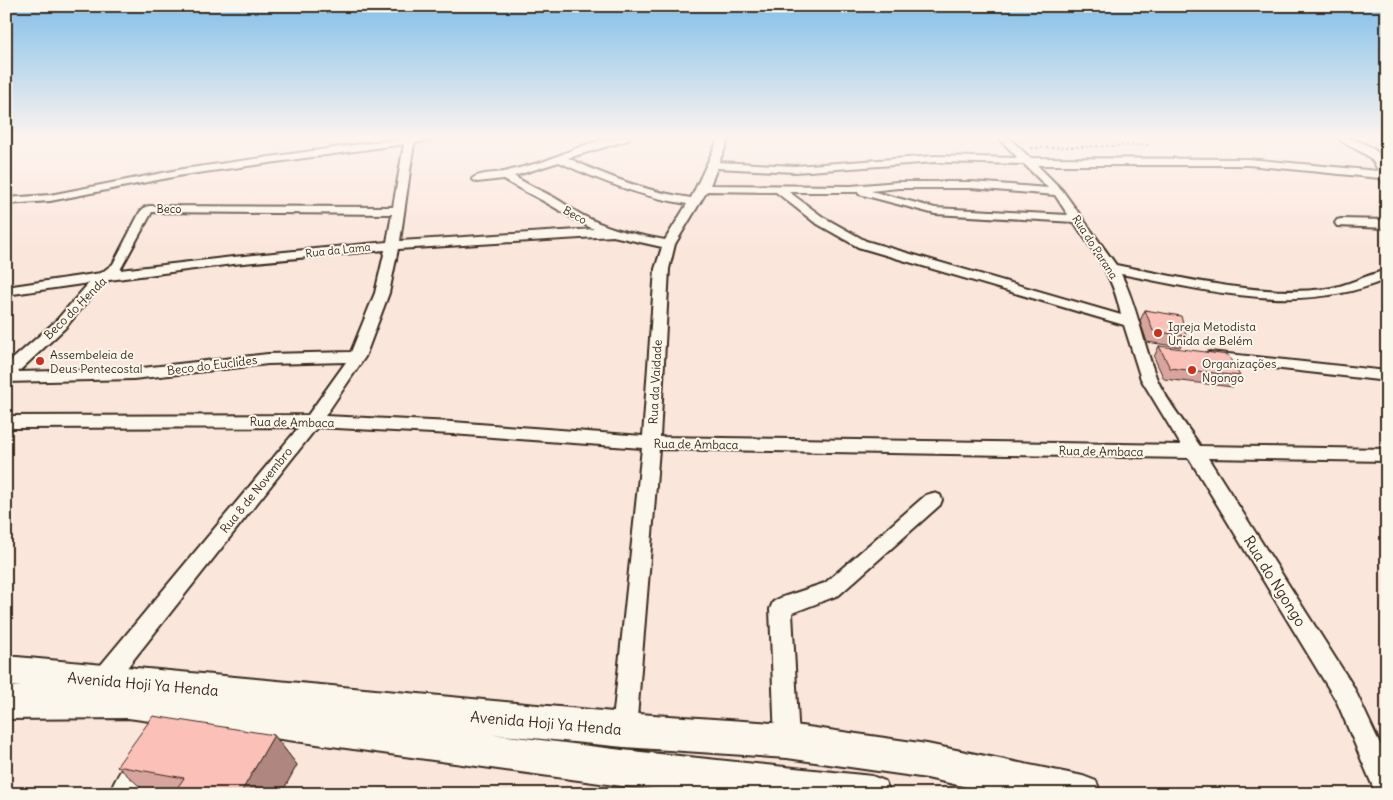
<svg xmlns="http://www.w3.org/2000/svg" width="1393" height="800" font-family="Delius,sans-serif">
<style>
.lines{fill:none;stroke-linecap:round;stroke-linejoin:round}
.street-casing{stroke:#3b2a1e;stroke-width:4}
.secondary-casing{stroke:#3b2a1e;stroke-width:4}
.path{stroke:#3b2a1e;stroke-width:2;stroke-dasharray:2.5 2.5;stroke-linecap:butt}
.street{fill:#fbf7ec;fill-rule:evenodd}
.secondary{fill:#fbf7ec;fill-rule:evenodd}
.wall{fill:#d8a59e;stroke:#3b2a1e}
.shaded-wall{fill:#b08681;stroke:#3b2a1e}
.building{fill:#fbc0b8;stroke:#3b2a1e}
.poi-dot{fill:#c8321e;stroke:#fbf7ec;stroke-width:2}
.labels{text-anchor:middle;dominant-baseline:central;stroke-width:4;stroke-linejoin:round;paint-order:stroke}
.far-street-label{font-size:11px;fill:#3b2a1e;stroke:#fbf7ec}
.street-label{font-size:12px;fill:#3b2a1e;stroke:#fbf7ec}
.poi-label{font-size:12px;fill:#3b2a1e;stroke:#fbf7ec;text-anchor:start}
.near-street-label{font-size:15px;fill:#3b2a1e;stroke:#fbf7ec}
</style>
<rect width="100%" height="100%" fill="#fbe6dc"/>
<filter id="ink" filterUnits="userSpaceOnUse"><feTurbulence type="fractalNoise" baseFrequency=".02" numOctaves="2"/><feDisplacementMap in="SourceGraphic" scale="10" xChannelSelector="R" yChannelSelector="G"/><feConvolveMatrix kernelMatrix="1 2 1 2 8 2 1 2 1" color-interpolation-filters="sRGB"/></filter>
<g filter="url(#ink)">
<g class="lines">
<defs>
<path id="street" d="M405,138h27l-2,2 -16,3 -14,98 194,-12c-18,-7 -32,-18 -49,-27 -14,-8 -28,-14 -42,-23l-26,3 -5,-3c7,-7 26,-5 36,-8 11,-3 23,-6 34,-9 27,-10 58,-27 88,-24l-2,2 -60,18c40,19 80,34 123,40l28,-60h10l-10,24 76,4 140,-10 83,2 -19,-20h10l21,20 218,1 130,12c-6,-20 -27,-21 -40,-33 16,-2 41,10 48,26 2,5 1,14 1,20l-4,-1 -3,-5 -132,-13h-211l25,25 54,75c68,13 140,32 209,24 23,-3 40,-14 62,-19v9c-84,37 -179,12 -266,-5 16,32 22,69 35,103 8,20 31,49 44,69l187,3v12l-179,-3 145,228 34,73v35h-11l-39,-92 -148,-244 -530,-9 -23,281 -3,8 -9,4 -9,-4 -3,-8 30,-282 -190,-14 -135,-7 -206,261 -8,3 -8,-3 -4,-8 4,-8 204,-245 -293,1v-12l302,-1 38,-53 -78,2 -135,15 -127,3v-17l49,-43 34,-39 -83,12v-8l95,-14 12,-9 27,-52 5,-5 4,-1 244,1 11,-63 -221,31 -133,26 -44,3v-6l44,-3 133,-26zM559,162c41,19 83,35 128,42l-22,36c-27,-5 -53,-10 -77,-22 -12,-5 -22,-14 -33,-20 -14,-8 -28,-13 -41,-22zM935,162l89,2 24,24 -76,-6h-74l-47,4 -141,-1 7,-17 78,4zM898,188h74l83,7 13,20 -133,-7 -64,-17zM707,191l69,1 38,30 44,25 266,78 17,54 40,66 -521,-8 9,-168 6,-25zM789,192h69l1,2 76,20 139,8c22,33 39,53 47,93l-255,-74 -43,-24zM152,212l240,2 -5,28 -154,15 -113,13zM613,236l49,11 -7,22 -12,167 -191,-14 -127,-6 40,-59 24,-64 9,-44zM385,250l-10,43 -24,59 -83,2 -135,15 -115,3 47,-44 34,-40 10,-8 124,-16z
M1341,219l46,1v8l-50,-2 -2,-3 2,-3z
M1209,352l178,19v10l-183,-21 -3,-3 3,-3z
M933,493l7,2 2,5 -2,5 -101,90 -47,18 7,128 -3,9 -9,3 -9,-3 -3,-9 -5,-132 3,-7 7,-4 45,-15 101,-88z
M143,749l9,4 4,9 -19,32h-28c7,-16 18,-38 34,-45z"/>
<path id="secondary" d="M6,656l618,57 163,11 140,20 156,32 13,5 5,13h-103l-71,-16 -140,-20 -163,-11 -133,-13 131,16 250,26 13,5 5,13h-190l-78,-8 -494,-68 -122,1v-32h15l-15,-1z"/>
</defs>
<!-- street casing -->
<use href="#street" class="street-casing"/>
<!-- secondary casing -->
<use href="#secondary" class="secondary-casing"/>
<!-- path -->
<path class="path" d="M1031,148l118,-3"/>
<!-- street -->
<use href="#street" class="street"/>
<!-- secondary -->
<use href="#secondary" class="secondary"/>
</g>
<!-- wall -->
<path class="wall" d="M1145,310l41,26 -6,11 -33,-5 -7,-21z
M1159,346l81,30 -7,11 -69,-8 -10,-22z
M274,735l23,30 -16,29h-133l-31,-28z"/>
<!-- shaded-wall -->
<path class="shaded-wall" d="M274,735l23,30 -16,29h-41z"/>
<!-- building -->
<path class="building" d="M1145,310l36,6 5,20 -33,-5z
M1159,346l69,9 12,21 -70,-8z
M153,716l121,19 -34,59h-67l11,-16 -67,-12z"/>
</g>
<!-- sky -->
<linearGradient id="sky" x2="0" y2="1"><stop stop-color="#83c0ea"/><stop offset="0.55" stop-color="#fdf4ef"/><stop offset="1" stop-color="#fdf4ef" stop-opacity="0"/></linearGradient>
<rect width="1393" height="250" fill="url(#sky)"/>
<!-- markers -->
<g class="poi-dot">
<circle cx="1158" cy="333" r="5"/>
<circle cx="40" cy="361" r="5"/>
<circle cx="1192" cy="370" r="5"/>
</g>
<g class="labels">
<!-- far-street labels -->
<g class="far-street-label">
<text x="169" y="209">Beco</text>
<text transform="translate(575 215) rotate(29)">Beco</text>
<text transform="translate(1095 247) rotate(57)">Rua do Parana</text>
<text transform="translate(338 250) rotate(-6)">Rua da Lama</text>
</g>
<!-- street labels -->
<g class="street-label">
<text transform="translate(75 308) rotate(-45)">Beco do Henda</text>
<text transform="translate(212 365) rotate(-7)">Beco do Euclides</text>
<text transform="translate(655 382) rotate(-87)">Rua da Vaidade</text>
<text transform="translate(292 422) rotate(1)">Rua de Ambaca</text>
<text transform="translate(696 444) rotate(1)">Rua de Ambaca</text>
<text transform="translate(1101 451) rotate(1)">Rua de Ambaca</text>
<text transform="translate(256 490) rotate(-51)">Rua 8 de Novembro</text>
</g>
<!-- poi labels -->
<g class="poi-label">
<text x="1168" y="326">Igreja Metodista<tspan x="1168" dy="14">Unida de Belém</tspan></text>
<text x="50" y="354">Assembeleia de<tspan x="50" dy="14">Deus Pentecostal</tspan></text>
<text x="1202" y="363">Organizações<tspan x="1202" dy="14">Ngongo</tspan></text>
</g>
<!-- near-street labels -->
<g class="near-street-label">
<text transform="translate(1275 581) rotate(58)">Rua do Ngongo</text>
<text transform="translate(143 684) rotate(5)">Avenida Hoji Ya Henda</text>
<text transform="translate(546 723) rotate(5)">Avenida Hoji Ya Henda</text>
</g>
</g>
<!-- margin -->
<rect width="1393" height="800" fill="none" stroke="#fbf7ec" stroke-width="25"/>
<rect x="12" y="12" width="1368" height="775" fill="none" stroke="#3b2a1e" stroke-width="2" filter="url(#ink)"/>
</svg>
